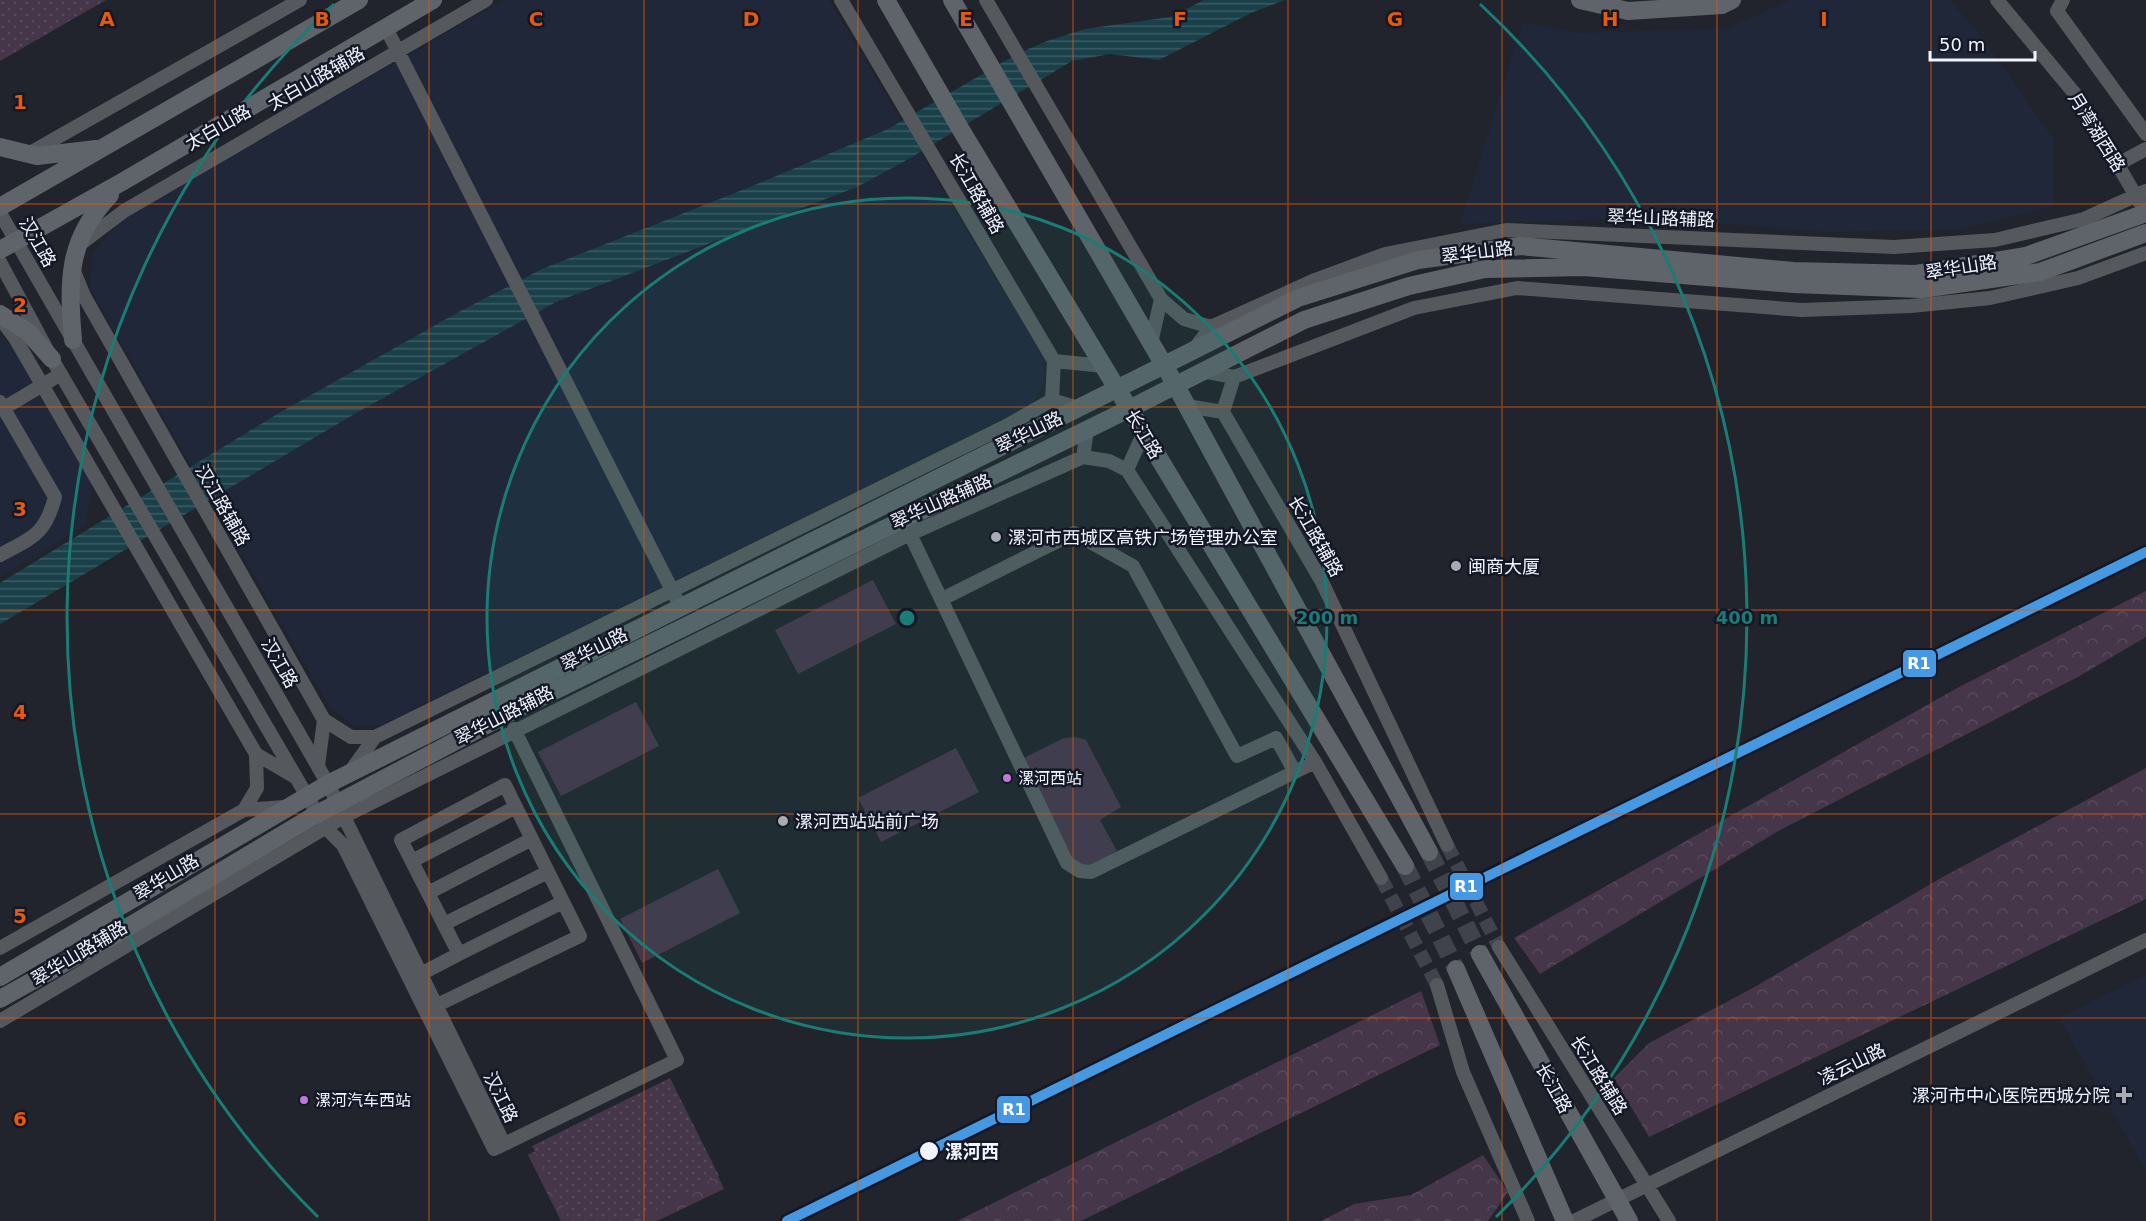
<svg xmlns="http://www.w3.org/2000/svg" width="2146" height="1221" font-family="'DejaVu Sans','Noto Sans SC',sans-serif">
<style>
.built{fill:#202739}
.grass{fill:#463649}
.forest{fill:url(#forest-crowns)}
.park{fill:url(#park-dots)}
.water{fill:url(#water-rules)}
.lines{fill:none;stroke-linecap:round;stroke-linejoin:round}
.minor-tunnel{stroke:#40434c;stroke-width:14;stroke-dasharray:14 7;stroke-linecap:butt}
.major-tunnel{stroke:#40434c;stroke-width:18;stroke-dasharray:18 9;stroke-linecap:butt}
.minor{stroke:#55595e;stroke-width:14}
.major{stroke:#5e6469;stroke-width:18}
.rail-1-casing{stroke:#141826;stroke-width:15}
.rail-1{stroke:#4699e1;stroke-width:10}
.grid{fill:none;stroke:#e8590c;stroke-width:1.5;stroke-opacity:0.55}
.ring{fill:none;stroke:#1a7c75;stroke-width:3}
.poi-dot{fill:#a8abb4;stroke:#141826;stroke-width:2}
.bus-dot{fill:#bd7bd9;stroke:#141826;stroke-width:2}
.stop-dot{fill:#f0f4fe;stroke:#141826;stroke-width:2}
.labels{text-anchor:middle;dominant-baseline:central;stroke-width:5;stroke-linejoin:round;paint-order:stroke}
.bus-label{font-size:16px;fill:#f0f4fe;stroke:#141826;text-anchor:start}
.street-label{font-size:18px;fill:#f0f4fe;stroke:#141826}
.poi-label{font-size:18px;fill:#f0f4fe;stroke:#141826;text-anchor:start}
.stop-label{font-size:18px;font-weight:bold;fill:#f0f4fe;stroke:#141826;text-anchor:start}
.grid-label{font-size:20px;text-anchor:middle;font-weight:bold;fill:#e8590c;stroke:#141826;stroke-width:5;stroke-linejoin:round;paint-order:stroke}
.centre{fill:#1a7c75;stroke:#141826;stroke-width:3}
.ring-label{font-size:18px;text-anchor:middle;font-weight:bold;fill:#1a7c75;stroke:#141826;stroke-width:5;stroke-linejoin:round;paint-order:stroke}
.line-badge{stroke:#141826;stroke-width:2}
.badge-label{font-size:16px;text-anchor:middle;font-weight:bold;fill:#fff}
</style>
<defs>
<pattern id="forest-crowns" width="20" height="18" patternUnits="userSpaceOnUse" patternTransform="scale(1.5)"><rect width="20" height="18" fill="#463649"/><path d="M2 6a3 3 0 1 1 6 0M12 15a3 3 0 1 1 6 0" fill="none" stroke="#584a5b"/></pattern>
<pattern id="park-dots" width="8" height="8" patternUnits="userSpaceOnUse" patternTransform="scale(1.5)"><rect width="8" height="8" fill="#463649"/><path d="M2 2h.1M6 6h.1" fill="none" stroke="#584a5b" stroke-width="1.8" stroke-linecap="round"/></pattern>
<pattern id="water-rules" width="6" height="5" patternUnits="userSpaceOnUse" patternTransform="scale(1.5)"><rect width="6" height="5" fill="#1a4049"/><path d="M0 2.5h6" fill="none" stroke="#3c5c64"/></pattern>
</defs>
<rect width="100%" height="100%" fill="#21242c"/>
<!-- built -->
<path class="built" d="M504,0h325l215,359v25l-13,21 -650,320 -26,1 -25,-18 -240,-419 3,-37 30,-33z
M1790,0h160l33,38 71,102v66l-92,23 -134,3 -182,-14 -186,6 63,-202 56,11 149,-5z
M0,337l13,8 81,134 -9,47 -85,51z
M2146,975v196l-87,-153z"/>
<!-- grass -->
<path class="grass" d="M873,580l23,44 -98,50 -23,-44z
M636,702l23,44 -98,50 -23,-44z
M1076,737l10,3 35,67 -21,13 17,31c-15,9 -28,20 -44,11l-51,-103 42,-21z
M956,748l23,44 -98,50 -23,-44z
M718,869l22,44 -98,50 -22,-44z"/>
<!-- forest -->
<path class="forest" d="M2146,591v46l-70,41 -296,152 -240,144 -26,-36 445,-251z
M2146,768v131l-497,238 -35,-59 35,-35 102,-54 190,-111z
M1421,991l19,54 -359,176h-124z
M595,1119l116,42 13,28 -67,32h-96l-33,-66z
M1483,1155l25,37 -20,29h-167l33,-17 57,-9z"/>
<!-- park -->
<path class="park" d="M0,0h106l-106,61z
M670,1078l49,98 -89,45h-60l-38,-75z"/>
<!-- water -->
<path class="water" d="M1204,0h81l-34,13 -92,47 -49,-6 -38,7 -167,100 -48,26 -301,115 -200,111 -356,211v-41l279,-170 176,-99 87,-45 208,-82 138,-58 127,-74 32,-14 38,-12 85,-12z"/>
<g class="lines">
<!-- minor-tunnel -->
<path class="minor-tunnel" d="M1447,845l52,102
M1381,878l56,107"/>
<!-- major-tunnel -->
<path class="major-tunnel" d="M1429,852l51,102
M1405,866l51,103"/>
<!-- minor -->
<path class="minor" d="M841,0l213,361 50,5
M986,0l175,299 -10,44
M1997,0l83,100 60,103
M2063,0l-6,11 89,123
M386,28l290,570
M28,154l272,-154
M2118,164l28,-15
M0,213l328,571 176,360
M79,245l45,-34 362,-211
M0,262l52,97 273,468 18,18 151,304 183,-89 -163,-331
M73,269l11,27 240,424 -6,46
M1161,299l23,20 27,8
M0,318l15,20 241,416 39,23
M1195,348l16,-21 104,-47 70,-26 121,-24 388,17 101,-7 89,-21 62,-28
M1202,371l32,6 180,-69 103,-20 285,22 109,-4 79,-8 88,-20 68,-25
M1052,400l2,-39
M0,402l55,95c-10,38 -22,40 -55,58
M1187,406l36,6 99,170 125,263
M4,408l57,-34
M1223,412l11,-35
M1143,434l-16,36 188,292 66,116
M1083,457l26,4 18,9
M910,534l157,329 13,8 11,1 224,-110
M942,599l132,-66 59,33 104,190 39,-18 19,34
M324,720l27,17h24
M350,772l25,-35 631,-311 46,-26 26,8
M244,810l13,-22 -1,-34
M412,861l104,-54
M428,893l104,-54
M444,924l104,-52
M1499,947l170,274
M0,948l244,-138 40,-3
M459,954l104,-52
M413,978l46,-24 -58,-114 104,-55 75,151 -151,73
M1437,985l26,87 65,149
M0,1021l345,-205 565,-282 173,-77 4,-27
M1574,1221l572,-281"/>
<!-- major -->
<path class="major" d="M886,0l75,130 444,736
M952,0l223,384 254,468
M1580,0l48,11 94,-6 10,-5
M0,147l37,9 59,-7
M0,207l359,-207
M0,250l122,-68 311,-182
M0,314l28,18 24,27
M73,340c-5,-59 -6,-100 37,-145
M1480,954l149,267
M1456,969l109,252
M0,977l328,-193 970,-486 120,-38 102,-14 273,25 123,3 110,-18 120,-43
M0,999l113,-63 204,-122 190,-100 622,-305 175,-89 105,-34 76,-17 99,-2 210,17 128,5 118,-17 106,-39"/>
<defs>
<path id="rail-1" d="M787,1221l1359,-669"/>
</defs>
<!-- rail-1 casing -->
<use href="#rail-1" class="rail-1-casing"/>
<!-- rail-1 -->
<use href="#rail-1" class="rail-1"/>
</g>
<!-- grid -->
<path class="grid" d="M215,0v1221M429,0v1221M644,0v1221M858,0v1221M1073,0v1221M1288,0v1221M1502,0v1221M1717,0v1221M1931,0v1221M0,204h2146M0,407h2146M0,610h2146M0,814h2146M0,1018h2146"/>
<!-- distance rings -->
<circle cx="907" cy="618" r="420" fill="#1a7c75" fill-opacity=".12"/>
<g class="ring">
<circle cx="907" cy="618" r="420"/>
<path d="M318 1217A840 840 0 0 1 334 4M1480 4A840 840 0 0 1 1496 1217"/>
</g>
<!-- markers -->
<g class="poi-dot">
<circle cx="996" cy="537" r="6"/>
<circle cx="1456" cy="566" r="6"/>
<circle cx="783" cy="821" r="6"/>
<path d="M2121 1086h6v6h6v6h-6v6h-6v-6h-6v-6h6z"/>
</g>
<g class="bus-dot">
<circle cx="1007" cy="778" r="5"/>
<circle cx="304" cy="1100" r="5"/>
</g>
<circle class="stop-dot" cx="929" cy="1151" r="10"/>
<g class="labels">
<!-- bus labels -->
<g class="bus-label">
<text x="1018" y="778">漯河西站</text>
<text x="315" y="1100">漯河汽车西站</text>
</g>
<!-- street labels -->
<g class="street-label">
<text transform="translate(316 78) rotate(-30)">太白山路辅路</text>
<text transform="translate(218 127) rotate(-30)">太白山路</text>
<text transform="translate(2097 132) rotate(58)">月湾湖西路</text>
<text transform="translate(977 193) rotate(60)">长江路辅路</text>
<text transform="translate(1661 218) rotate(2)">翠华山路辅路</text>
<text transform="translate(38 242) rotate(60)">汉江路</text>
<text transform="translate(1477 252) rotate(-7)">翠华山路</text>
<text transform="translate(1961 267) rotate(-9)">翠华山路</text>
<text transform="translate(1029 432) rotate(-26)">翠华山路</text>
<text transform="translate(1144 434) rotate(59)">长江路</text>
<text transform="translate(941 501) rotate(-24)">翠华山路辅路</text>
<text transform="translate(223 505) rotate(60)">汉江路辅路</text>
<text transform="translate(1316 536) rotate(60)">长江路辅路</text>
<text transform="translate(594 649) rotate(-27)">翠华山路</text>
<text transform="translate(280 663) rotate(60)">汉江路</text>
<text transform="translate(504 715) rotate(-27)">翠华山路辅路</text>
<text transform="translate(166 877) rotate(-31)">翠华山路</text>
<text transform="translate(79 953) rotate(-31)">翠华山路辅路</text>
<text transform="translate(1852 1064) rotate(-26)">凌云山路</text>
<text transform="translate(1599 1075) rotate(58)">长江路辅路</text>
<text transform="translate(1554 1088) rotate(61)">长江路</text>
<text transform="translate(501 1097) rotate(64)">汉江路</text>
</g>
<!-- poi labels -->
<g class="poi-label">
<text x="1008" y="537">漯河市西城区高铁广场管理办公室</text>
<text x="1468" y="566">闽商大厦</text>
<text x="795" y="821">漯河西站站前广场</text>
<text x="2110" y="1095" text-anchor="end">漯河市中心医院西城分院</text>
</g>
<!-- stop labels -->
<g class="stop-label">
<text x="945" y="1151">漯河西</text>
</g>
</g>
<g class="grid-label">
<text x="107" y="26">A</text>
<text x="322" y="26">B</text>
<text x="536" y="26">C</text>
<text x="751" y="26">D</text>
<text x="966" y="26">E</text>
<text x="1180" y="26">F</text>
<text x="1395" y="26">G</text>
<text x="1610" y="26">H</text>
<text x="1824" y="26">I</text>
<text x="20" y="109">1</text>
<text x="20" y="312">2</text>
<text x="20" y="516">3</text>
<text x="20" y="719">4</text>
<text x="20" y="923">5</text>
<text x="20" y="1126">6</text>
</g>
<circle cx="907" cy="618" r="9" class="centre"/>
<g class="ring-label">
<text x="1327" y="624">200 m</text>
<text x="1747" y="624">400 m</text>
</g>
<g class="line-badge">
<rect x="1902" y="649" width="35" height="29" rx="6" fill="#4699e1"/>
<rect x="1449" y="872" width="35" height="29" rx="6" fill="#4699e1"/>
<rect x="996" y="1095" width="35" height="29" rx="6" fill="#4699e1"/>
</g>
<g class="badge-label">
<text x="1919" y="669">R1</text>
<text x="1466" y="892">R1</text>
<text x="1014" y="1115">R1</text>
</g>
<!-- scale -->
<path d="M1930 51v9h105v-9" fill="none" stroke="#f0f4fe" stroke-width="3"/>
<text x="1939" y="51" font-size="18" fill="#f0f4fe" stroke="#141826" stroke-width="4.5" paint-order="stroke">50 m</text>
</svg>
